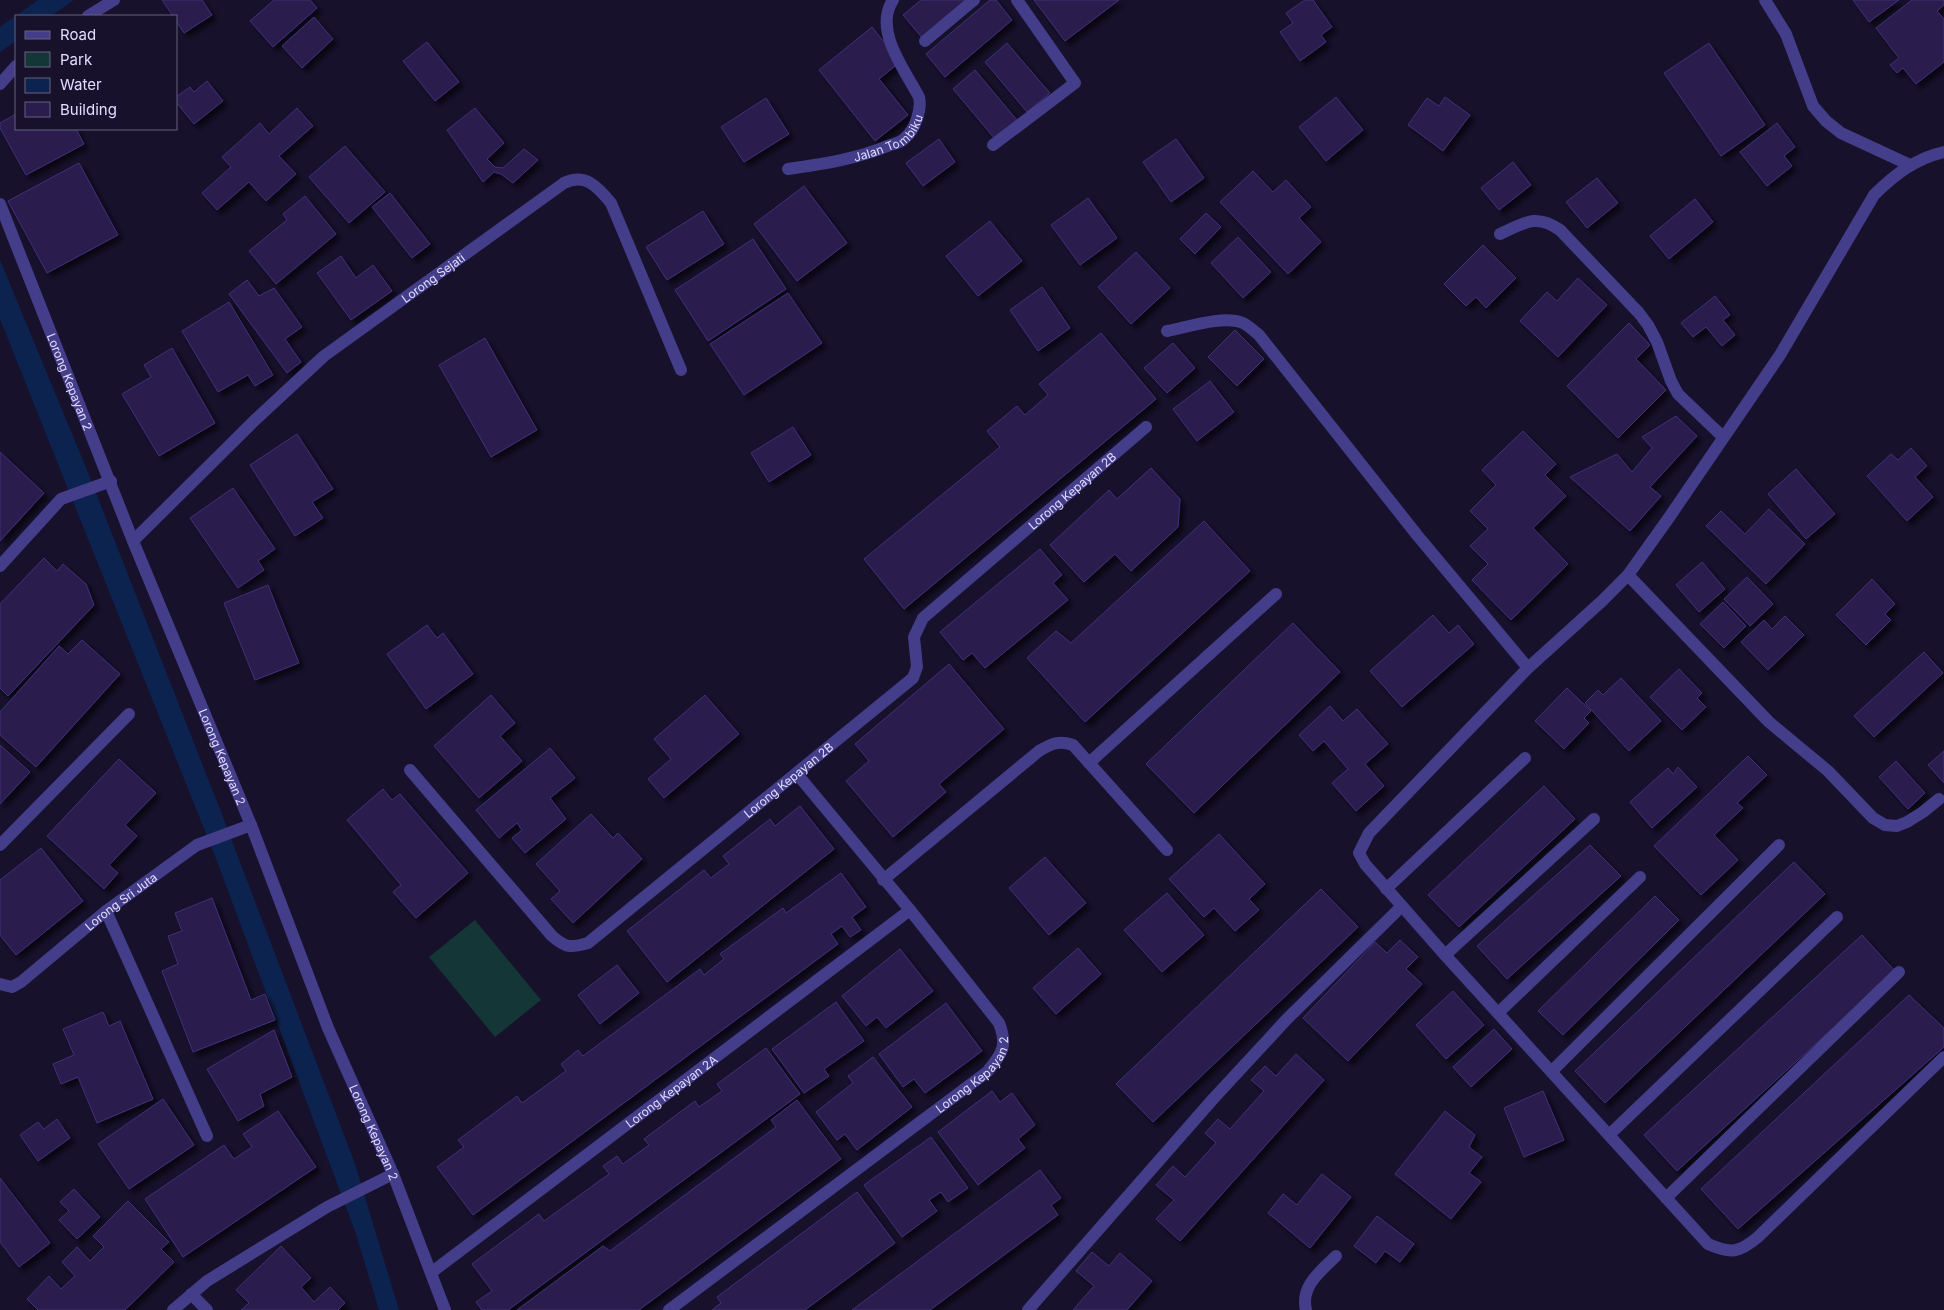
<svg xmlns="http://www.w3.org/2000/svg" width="1944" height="1310" font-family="Inter,sans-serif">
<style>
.green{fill:#143636}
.water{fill:#0d234f}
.building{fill:#291d4d;stroke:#413079;filter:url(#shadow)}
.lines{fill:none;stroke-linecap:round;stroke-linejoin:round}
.street{stroke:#433d8a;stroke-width:12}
.labels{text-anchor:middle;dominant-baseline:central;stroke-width:5;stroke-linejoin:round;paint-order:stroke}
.street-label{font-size:12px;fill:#e2dcff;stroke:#17112c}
</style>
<defs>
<filter id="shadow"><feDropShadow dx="4.5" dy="4.5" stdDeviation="2.5" flood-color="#0009"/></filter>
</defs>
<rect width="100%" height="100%" fill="#17112c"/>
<!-- green -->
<path class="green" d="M475,920l66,80 -46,37 -66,-80z"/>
<!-- water -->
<path class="water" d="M38,0h36l-23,16h-35v25l-16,11v-25z
M0,260l87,210 134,342 134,352 44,146h-20l-23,-76 -141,-378 -215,-537z"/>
<!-- building -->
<path class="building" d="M162,0h40l10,15 -28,18 -8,-12v-5h-3z
M274,0h36l7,8 -44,39 -23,-26z
M921,0h48l-46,39 -20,-24z
M990,0h6l16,20 -67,57 -19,-23z
M1034,0h85l-54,41z
M1305,0h8l19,27 -11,8 5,7 -26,19 -20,-29 13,-9 -7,-10z
M1853,0h46l-30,22z
M1912,0h32v5l-7,6 7,8v43l-28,22 -13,-16 -6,5 -7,-8 9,-7 -23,-30z
M314,17l19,22 -31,29 -20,-22z
M872,27l28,35 -21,17 29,36 -33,26 -56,-71z
M427,42l32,40 -24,19 -32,-40z
M1007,43l43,50 -23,19 -42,-50z
M1709,43l56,82 -44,31 -57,-83z
M975,70l42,50 -22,19 -42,-50z
M207,81l16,20 -29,23 -18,-22v-5l14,-10 4,5z
M1336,97l27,33 -37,31 -27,-34z
M1445,97l25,18 -27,36 -35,-26 19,-27 12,8z
M766,98l23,36 -45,28 -23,-35z
M297,108l16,18 -34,30 17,18 -30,27 -17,-19 -32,28 -15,-17 29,-26 -9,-10 38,-34 9,11z
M475,108l29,35 -17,16 8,8 8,1 21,-19 14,11 -25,23 -12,-9 -7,-2 -11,10 -36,-52z
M16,114v15h60l8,15 -58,31 -26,-47v-5z
M1777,123l18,24 -11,9 8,10 -25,20 -27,-34z
M939,139l16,23 -32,24 -17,-23z
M1176,139l28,39 -33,24 -28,-40z
M345,146l40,46 -36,31 -40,-46z
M1513,162l18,23 -32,25 -18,-22z
M79,163l39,72 -71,38 -39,-72z
M1253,171l20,21 13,-12 25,27 -12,11 22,24 -33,32 -68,-72z
M1597,178l21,25 -31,25 -21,-26z
M804,186l43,57 -50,38 -43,-57z
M390,193l40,51 -18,14 -40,-51z
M305,196l31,38 -60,50 -27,-33 38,-31 -4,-6z
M1088,198l29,40 -37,27 -29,-40z
M1695,199l18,23 -44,37 -19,-23z
M703,211l21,33 -57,36 -21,-33z
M1206,213l15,14 -26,27 -15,-15z
M990,221l32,40 -44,35 -32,-40z
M1238,237l33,35 -28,26 -32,-35z
M753,239l33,50 -78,52 -33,-51z
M1483,245l33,33 -30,30 -10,-11 -10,9 -22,-22z
M1136,252l34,36 -39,36 -33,-37z
M341,256l15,22 17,-13 19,26 -41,29 -34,-47z
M1578,278l29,27 -49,52 -38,-36 27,-29 10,9z
M247,280l12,16 15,-8 28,39 -17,12 16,23 -14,11 -58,-79z
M1042,287l28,41 -32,23 -28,-41z
M788,293l34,50 -78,52 -34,-51z
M1715,296l15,19 -7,5 12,15 -13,11 -16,-19 -13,10 -12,-14z
M229,302l44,73 -18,11 -7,-11 -30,17 -36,-61z
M1629,323l21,22 -14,14 30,31 -48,48 -51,-52z
M1235,330l29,29 -27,27 -29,-29z
M1101,333l55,66 -252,210 -40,-50 136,-112 -13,-16 30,-25 8,9 23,-20 -9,-11z
M485,338l52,92 -46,27 -52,-92z
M1173,343l22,25 -28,25 -23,-25z
M172,348l43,75 -56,33 -37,-62 29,-17 -7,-12z
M1210,381l24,31 -37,29 -24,-32z
M1676,416l21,20 -47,51 11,9 -31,35 -60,-54 47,-23 15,18 20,-24 -10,-11z
M793,427l18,28 -42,27 -18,-29z
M1523,431l33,33 -11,11 21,21 -33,32 35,36 -57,56 -39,-40 16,-16 -18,-18 18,-17 -18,-18 26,-26 -14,-15z
M297,434l36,55 -21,13 11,16 -28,18 -45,-71z
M1911,448l16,18 -12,11 18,20 -26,24 -40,-45 24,-22 7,6z
M0,452l44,41 -44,48z
M1151,468l29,31 -2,28 -47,44 -16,-17 -31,28 -34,-37 59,-55 8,9z
M1796,469l39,45 -29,25 -38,-45z
M233,488l42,61 -17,12 6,9 -26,18 -48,-70z
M1769,509l36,35 -39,40 -60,-58 15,-15 24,23z
M1204,521l46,50 -165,151 -58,-64 29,-27 15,12z
M1040,549l22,26 -9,8 15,17 -83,68 -13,-15 -9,7 -23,-28z
M44,558l13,13 6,-7 23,20 8,21 -86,91 -8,-8v-84z
M1702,562l23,27 -26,23 -23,-27z
M1747,577l26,27 -23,22 -26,-27z
M1872,579l23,25 -10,10 6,6 -25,25 -30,-30z
M268,585l31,78 -44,17 -31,-77z
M1723,602l23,24 -22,22 -24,-24z
M1433,615l16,18 9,-8 16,19 -72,63 -32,-36z
M1785,616l19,19 -36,35 -27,-28 23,-22 8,9z
M1293,623l47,49 -146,141 -48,-49z
M427,625l10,13 6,-5 30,41 -47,35 -39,-55z
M82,640l38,34 -84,93 -36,-32v-23l59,-66 9,8z
M1924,652l19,21 -69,64 -20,-21z
M949,664l55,65 -65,55 7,8 -53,45 -47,-56 23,-20 -14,-17z
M1679,669l23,24 -5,5 9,9 -24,23 -32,-33z
M1621,678l40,43 -32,30 -44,-48 13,-13 5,5z
M1567,688l24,23 -7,7 5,5 -25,26 -29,-28z
M491,695l24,28 -15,13 22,25 -43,37 -45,-52z
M705,695l34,39 -75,64 -16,-19 23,-20 -17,-20z
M1330,706l13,15 14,-12 31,35 -23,20 19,22 -28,25 -24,-28 16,-14 -24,-28 -11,10 -14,-16z
M0,745l30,27 -30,32z
M550,748l25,30 -25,20 16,21 -41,34 -13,-15 10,-8 -5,-7 -18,15 -23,-28z
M1944,751v32l-16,-18z
M1748,756l19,19 -30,28 6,5 -29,27 24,25 -37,35 -47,-49z
M119,759l37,34 -31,32 12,11 -28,29 9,8 -14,16 -57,-53z
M1896,761l29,32 -17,16 -29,-32z
M1678,767l19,20 -45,41 -22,-26 38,-34 5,6z
M1544,786l31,33 -116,108 -31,-32z
M383,789l9,11 8,-6 68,79 -52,45 -23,-26 8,-7 -54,-65z
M800,806l34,43 -167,133 -40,-51 77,-61 7,8 18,-14 -6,-8 47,-37 5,7z
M591,814l22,24 5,-5 24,26 -69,64 -22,-24 9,-8 -24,-27z
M1219,834l46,50 -16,15 10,11 -24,21 -21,-23 -10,9 -35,-38z
M1590,845l31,31 -114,103 -30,-33z
M41,848l42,53 -67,54 -16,-20v-55z
M1045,857l41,46 -37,32 -40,-47z
M1794,862l31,32 -220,209 -30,-32z
M841,873l25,34 -14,10 9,13 -11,7 -8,-11 -11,8 7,10 -365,271 -36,-48 27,-20 -6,-7 59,-44 5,7 44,-32 -5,-7 17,-14 5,6 117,-87 4,6 20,-16 -4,-5 63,-46 3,5z
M1321,889l37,38 -205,195 -37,-38z
M1167,893l37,42 -42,37 -38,-42z
M1655,896l24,24 -116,115 -25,-24z
M212,898l39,102 14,-6 10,26 -82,32 -31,-81 16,-7 -10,-28 14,-5 -7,-18z
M1862,935l33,36 -218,200 -33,-36z
M1400,940l18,17 -12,12 16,15 -74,77 -45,-43 72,-76 12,11z
M1078,948l23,26 -45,40 -23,-26z
M900,949l33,42 -47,37 -9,-11 -11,9 -24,-30z
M617,965l22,28 -39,31 -22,-29z
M1453,991l31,34 -38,34 -30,-34z
M1909,995l35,33v19l-206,182 -37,-40z
M836,1002l28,39 -40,28 5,7 -25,17 -32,-44z
M946,1003l36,48 -57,42 -11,-14 -11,8 -24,-33z
M103,1012l6,14 11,-5 33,78 -56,24 -19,-46 -17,7 -8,-20 21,-9 -11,-26z
M1494,1029l18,20 -41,38 -18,-20z
M274,1030l18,47 -32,17 4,12 -26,15 -31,-52z
M766,1048l34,46 -292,216h-26l-6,-8 16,-11 -20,-27 67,-50 5,7 65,-47 -6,-8 14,-10 6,8 26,-19 -5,-6 51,-38 4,6 23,-16 -5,-7z
M1296,1054l28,26 -144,161 -24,-22 18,-19 -18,-15 17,-19 12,11 31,-34 -11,-10 13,-14 12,10 34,-38 -13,-11 14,-14 11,10z
M873,1057l39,50 -55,43 -12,-16 -8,6 -21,-28 37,-29 -5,-7z
M992,1091l8,11 12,-9 23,32 -17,14 7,9 -47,37 -40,-53z
M1543,1091l21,49 -40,17 -20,-49z
M163,1099l31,46 -65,44 -31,-45z
M797,1100l44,59 -202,151h-122l86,-64 7,5 166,-124 -5,-7z
M278,1111l38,56 -133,90 -38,-58 79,-54 10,14 18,-12 -9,-13z
M1445,1111l30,24 -6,12 13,10 -13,16 12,9 -30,37 -56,-45z
M57,1119l13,19 -32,23 -18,-26 18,-13 6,7z
M931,1137l37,51 -20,14 -7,-10 -12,8 8,11 -35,26 -38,-52z
M1040,1170l21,28 -10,7 7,10 -128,95h-78z
M1322,1174l29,23 -41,51 -42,-35 15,-19 14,11z
M0,1178l50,65 -31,24 -19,-25z
M74,1189l26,28 -23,22 -18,-19 10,-9 -9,-9z
M857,1192l38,51 -90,67h-93l9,-7 -4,-6z
M128,1201l41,41 -8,7 13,13 -49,48h-87l-11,-11 22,-23 12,13 14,-13 -13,-14 15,-15 13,14 14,-14 -11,-11z
M1377,1216l37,28 -14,18 -15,-11 -9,12 -22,-17z
M281,1246l30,32 -10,9 13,15 16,-15 15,16 -7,7h-97l8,-7 -13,-13z
M1092,1252l17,14 11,-13 32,28 -25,29h-54l21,-24 -18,-15z"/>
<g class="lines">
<!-- street -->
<g class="street">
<path d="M1765,0l21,34 27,72 13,15 15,12 69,32"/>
<path d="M88,16l26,-16"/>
<path d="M925,41l49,-41"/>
<path d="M0,84l16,-18"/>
<path d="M993,145l82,-62 -58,-83"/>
<path d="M1944,152c-28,6 -50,23 -70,43l-94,160 -112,164 -40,56 -26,26 -74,67 -159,165 -10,20 6,11 80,91 263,289c23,10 31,9 50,-7l186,-180"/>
<path id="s1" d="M788,169c35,-5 69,-10 102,-24 4,-1 11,-3 14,-6 11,-9 18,-29 15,-42 -14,-27 -46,-67 -26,-97"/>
<path id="s2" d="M0,204l133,337 118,284 77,203 65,146 52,136"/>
<path d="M1500,234c24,-11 36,-21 60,-4l79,83 9,12 9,17 14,39 7,13 45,43"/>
<path d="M1167,331c21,-4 56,-16 76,-8 6,3 11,8 16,12l158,200 111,133"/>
<path id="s3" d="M133,541l122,-121 69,-64 240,-173c21,-10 33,3 47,20l70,167"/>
<path d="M0,566l61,-67 50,-18"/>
<path d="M1628,575l141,147 59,49 45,47 12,7 12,1 10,-4 16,-10 16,-13"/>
<path d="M1089,763l187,-169"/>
<path id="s4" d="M410,770l142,166c14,12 18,12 36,7l325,-265 4,-11 -3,-30 9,-19 223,-191"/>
<path d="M0,845l129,-131"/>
<path d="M883,880l156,-129c12,-7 19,-11 34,-6l94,105"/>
<path d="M1386,889l139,-131"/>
<path d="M106,911l101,225"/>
<path d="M1445,955l149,-136"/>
<path id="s5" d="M0,984l12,3 9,-5 85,-71 91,-66 54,-20"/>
<path d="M1498,1013l142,-136"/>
<path d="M1552,1071l227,-226"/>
<path d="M1609,1135l228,-218"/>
<path d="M1666,1198l233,-226"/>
<path id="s6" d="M432,1272l478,-362"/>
<path d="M191,1294l16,16"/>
<path d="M173,1310l34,-29 120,-74 66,-33"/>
<path id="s7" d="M669,1310l318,-238c15,-18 21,-26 12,-49l-89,-113 -113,-136"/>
<path d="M1028,1310l185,-211 74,-80 115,-113"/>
<path d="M1306,1310c-6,-24 15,-39 30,-54"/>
</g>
</g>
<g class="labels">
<!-- street labels -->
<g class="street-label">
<text stroke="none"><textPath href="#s1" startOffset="108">Jalan Tombiku</textPath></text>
<text stroke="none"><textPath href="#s3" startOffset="400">Lorong Sejati</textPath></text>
<text stroke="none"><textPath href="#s2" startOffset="191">Lorong Kepayan 2</textPath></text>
<text stroke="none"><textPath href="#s4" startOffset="936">Lorong Kepayan 2B</textPath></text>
<text stroke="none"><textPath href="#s2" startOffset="596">Lorong Kepayan 2</textPath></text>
<text stroke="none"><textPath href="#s4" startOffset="516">Lorong Kepayan 2B</textPath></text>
<text stroke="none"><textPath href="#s5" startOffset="151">Lorong Sri Juta</textPath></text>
<text stroke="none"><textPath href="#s7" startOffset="386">Lorong Kepayan 2</textPath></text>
<text stroke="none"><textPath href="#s6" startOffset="300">Lorong Kepayan 2A</textPath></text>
<text stroke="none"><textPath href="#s2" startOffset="1001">Lorong Kepayan 2</textPath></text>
</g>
</g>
<!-- legend -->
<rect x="15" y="15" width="162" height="115" fill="#17112c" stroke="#686280"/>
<rect x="25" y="31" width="25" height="8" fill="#433d8a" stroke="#686280"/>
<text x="60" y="40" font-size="15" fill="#e2dcff">Road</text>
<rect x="25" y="52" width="25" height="15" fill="#143636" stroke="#686280"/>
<text x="60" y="65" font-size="15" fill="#e2dcff">Park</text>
<rect x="25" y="78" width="25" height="15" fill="#0d234f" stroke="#686280"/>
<text x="60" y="90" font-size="15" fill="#e2dcff">Water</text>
<rect x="25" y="102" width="25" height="15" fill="#291d4d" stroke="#686280"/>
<text x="60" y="115" font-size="15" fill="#e2dcff">Building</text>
</svg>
